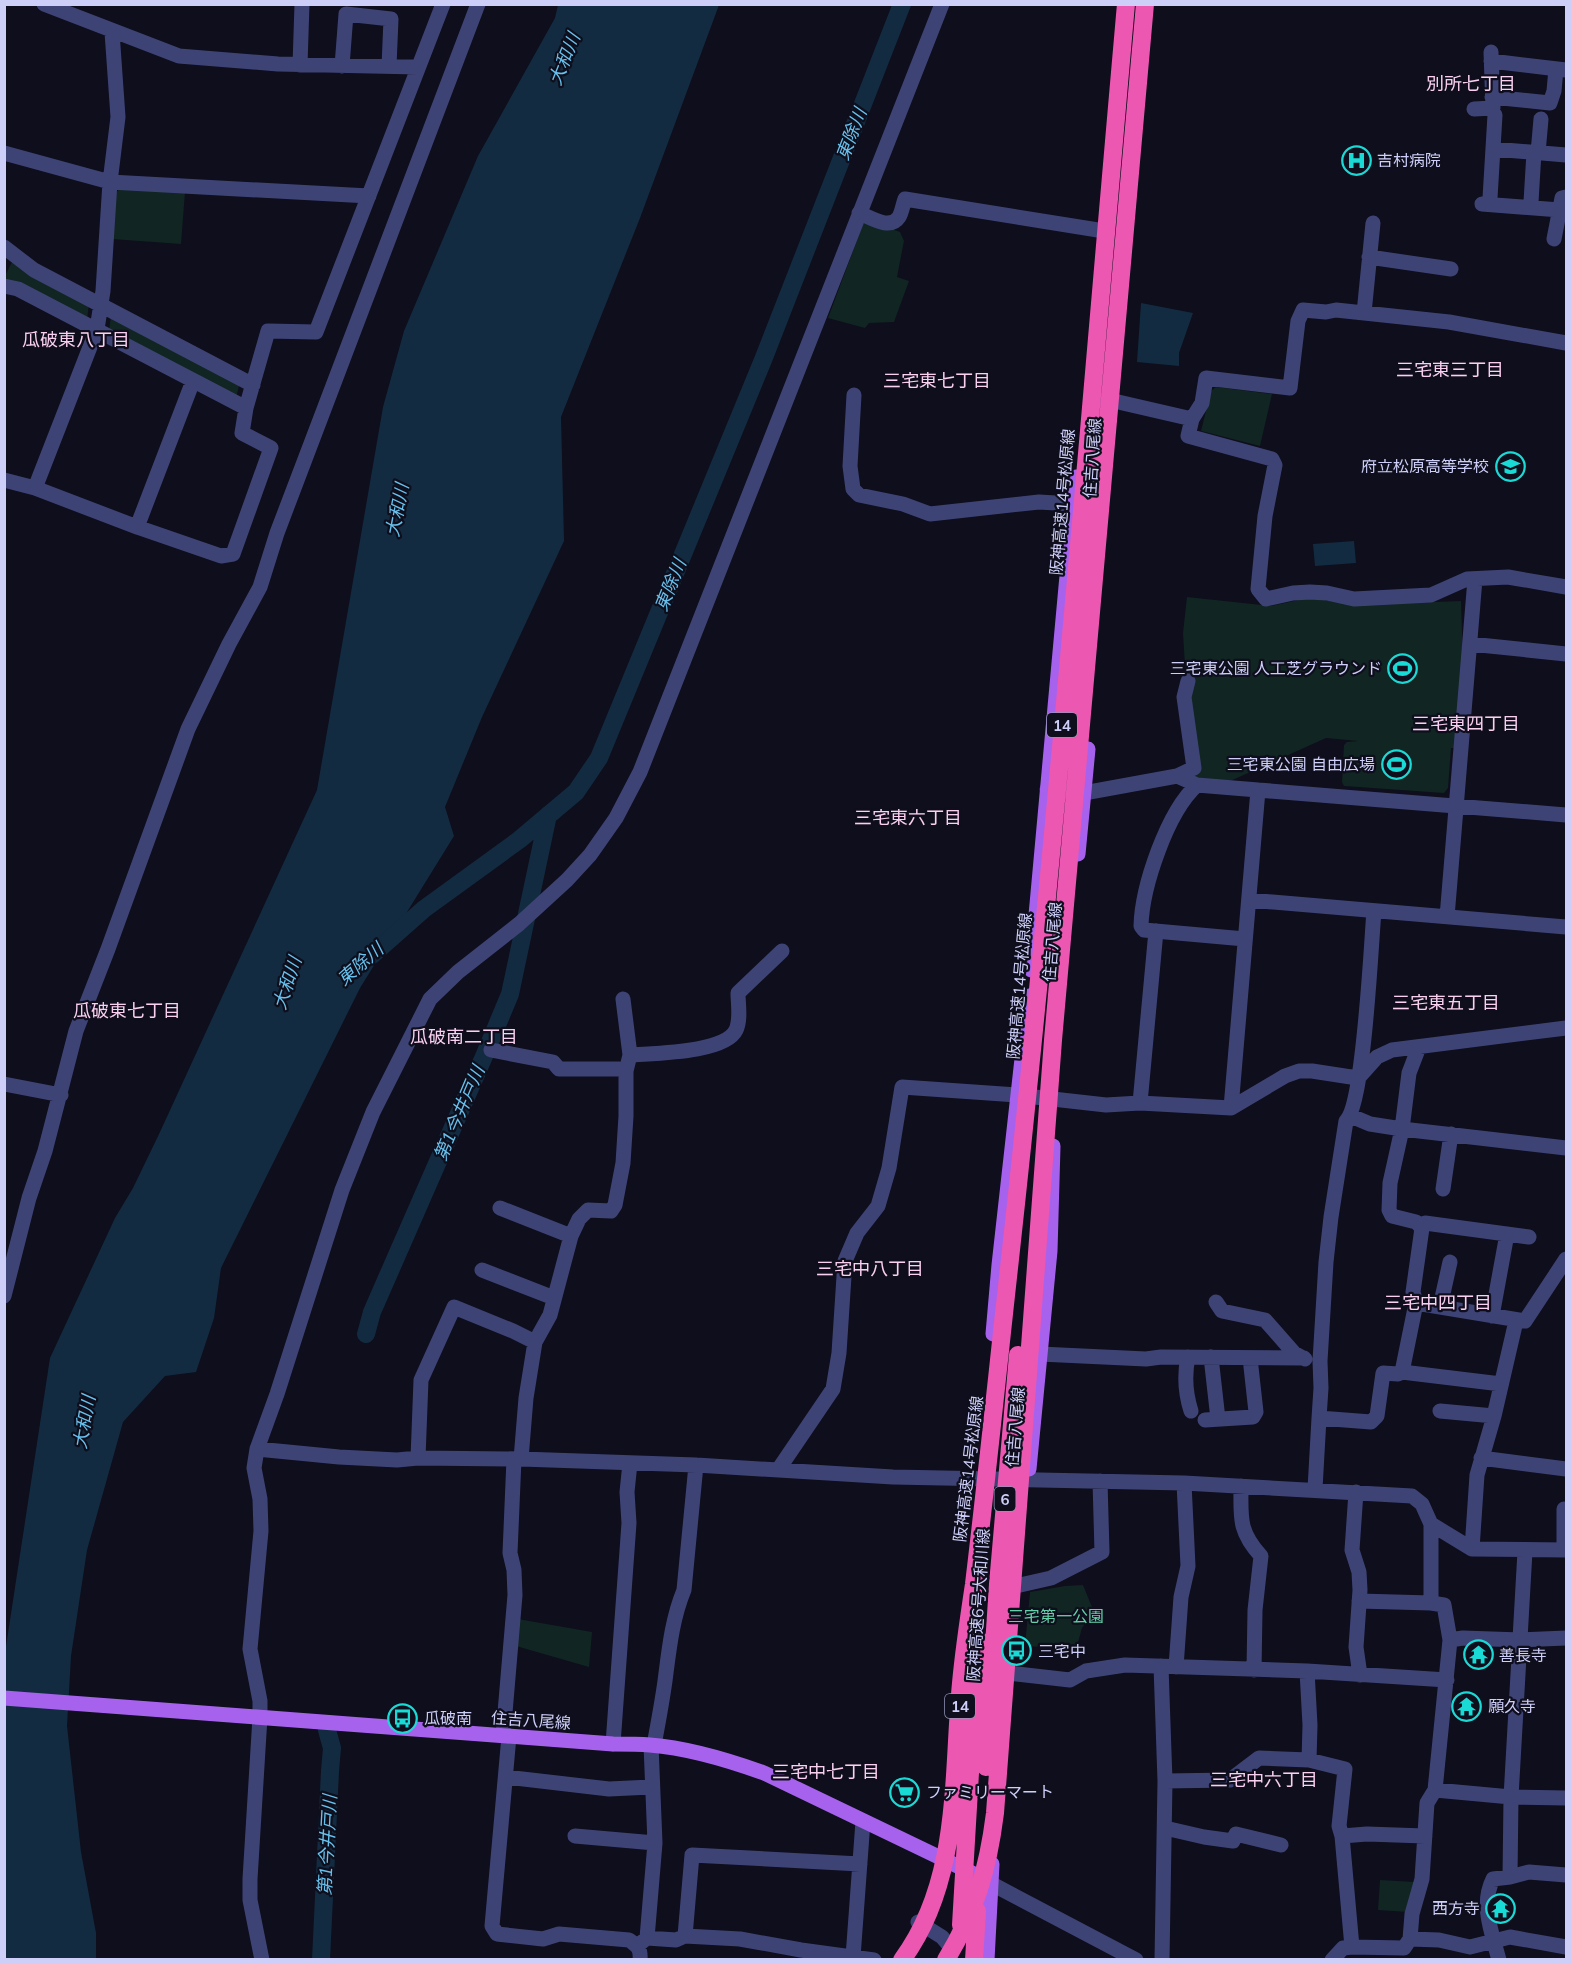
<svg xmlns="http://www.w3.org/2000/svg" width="1571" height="1964" font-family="Mulish,'Noto Sans JP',sans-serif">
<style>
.green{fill:#112522}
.water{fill:#132b40}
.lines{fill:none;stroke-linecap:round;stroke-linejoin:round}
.river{stroke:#132b40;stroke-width:18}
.minor{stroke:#3e4376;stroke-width:15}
.major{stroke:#a762ed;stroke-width:15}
.highway-bridge{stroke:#ec57b1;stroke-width:18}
.labels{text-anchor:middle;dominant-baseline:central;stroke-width:4.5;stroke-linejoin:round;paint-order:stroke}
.shield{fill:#0e0e1c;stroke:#9495b7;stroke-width:1.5}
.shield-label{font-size:15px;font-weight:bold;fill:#cecff9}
.poi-label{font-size:16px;fill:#cecff9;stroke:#0e0e1c;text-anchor:start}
.street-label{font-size:16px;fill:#cecff9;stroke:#0e0e1c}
.park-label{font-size:16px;fill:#63d0a7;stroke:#0e0e1c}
.water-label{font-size:18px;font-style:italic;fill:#68c1ed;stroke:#0e0e1c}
.neighbourhood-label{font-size:18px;fill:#fad0f0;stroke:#0e0e1c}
</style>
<rect width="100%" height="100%" fill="#0e0e1c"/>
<!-- green -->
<path class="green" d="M120,188l65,4 -4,52 -69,-5 4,-46z
M865,219l35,13 4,9 -7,36 12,4 -15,41 -25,1 -4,5 -37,-10z
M14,258l75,46 -2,16 -82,-39 -1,-3z
M111,315l129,67 -4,16 -127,-66z
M1216,387l56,7 -12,52 -59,-15 10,-40z
M1187,597l84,9 32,-7h16l33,6 109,-4 2,63 -7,84h-5l-3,40 -4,5 -100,-7 -2,-4 2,-37 3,-3 11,-1 -32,-3 -98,44 -43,-6 16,-7 -16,-103 -2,-33z
M1083,1585l11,27 -12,16 -5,18 -5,-2 -3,4 -25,1v-2l-19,-1 5,-54 35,-6z
M518,1619l74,13 -3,35 -73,-21z
M1380,1880l35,2 -7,30 -30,-2z"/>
<!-- water -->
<path class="water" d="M558,5h161l-79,213 -79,199 3,124 -82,176 -37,90 9,29 -94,152 -139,280 -7,50 -18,54 -31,4 -42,46 -36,128 -16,106 -4,70 14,126 15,81v26l-91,1v-307l45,-295 65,-140 18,-30 27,-56 157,-342 66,-383 21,-76 74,-175 77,-138z
M1141,303l52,10 -14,40v13l-42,-4z
M1354,541l2,22 -41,3 -2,-22z"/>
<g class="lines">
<!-- river -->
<path class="river" d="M372,955l52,-46 95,-69 57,-48 23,-34 164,-398 139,-356
M366,1334l6,-22 113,-258 25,-60 38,-179
M321,1960l9,-189 2,-23 -5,-18"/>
<!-- minor -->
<path class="minor" d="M44,4l135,52 99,8 140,3
M1491,61l75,9
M300,65l2,-61
M342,66l4,-52 45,5 -2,47
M1492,97l58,6 4,-12 2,-22
M1474,109l19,-1 -2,-56
M1493,149l73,6
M4,153l106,29 259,14
M1538,153l3,-34
M1490,198l5,-83
M1531,202l3,-50
M1482,204l78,6
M859,213c11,4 31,18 40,4 3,-5 4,-13 6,-18l193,31
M1554,239l8,-41 4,-1
M4,247l30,23 219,115
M1369,257l82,12
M4,286l14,3 228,119
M1364,313l9,-90
M854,395l-4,71 3,23 6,6 44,9 27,10 109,-12 34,2
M1099,400l15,1 78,18 -4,17 84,23 3,6 -10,51 -7,73 8,10 27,-6 17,-1 17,1 27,6 77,-4 36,-16 41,-2 58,10
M1192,419l10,-16 4,-25 84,10 8,-67 5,-11 23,2 10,-2 113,12 117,21
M4,480l31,8 102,39 84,29 12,-2 38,-106 -29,-15 4,-25 22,-77 48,1 127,-328
M35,488l62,-159 6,-38 7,-109 8,-65 -6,-85
M137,527l56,-146
M1470,644l96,10
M1177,776l20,9 61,5 -27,318
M1197,785c-30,27 -55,102 -56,141l3,4 101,9
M1047,789l37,4 93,-17 17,-8 -10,-71 4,-16
M1258,790l308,25
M1249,900l317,27
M1447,917l28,-338
M623,999l7,56
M491,1050l62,12 6,7h60l7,2
M4,1084l57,11
M1140,1103l16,-172
M1351,1116l19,8 32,5 164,19
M1443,1189l8,-55
M500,1208l71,28
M1419,1225l6,-2 104,14
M482,1270l72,28
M4,1296l25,-98 16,-47 31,-120 32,-82 80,-220 41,-85 31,-57 17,-54 201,-529
M1216,1302l6,9 43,9 29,33 11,6
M1416,1303l109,18 41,-62
M1440,1307l10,-45
M1492,1316l15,-82
M1040,1354l106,5 15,-2 143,1
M1188,1357c-4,19 -3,35 3,54
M1211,1357l7,62
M1402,1372l99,12
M1440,1411l54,5
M1319,1418l2,-30 -1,-27 6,-99 5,-45 15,-96c18,-18 25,-176 28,-210
M1205,1420l48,-3 3,-5 -6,-54
M257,1449l82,8 58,3 21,-2 103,1 175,6 197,12 291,6 228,13 10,8 9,20v79l13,2 6,35 -15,150 -8,13 -5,76 -10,35 -2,25 -6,9
M418,1458l3,-78 33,-73 59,24 22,11
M1481,1458l85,11
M521,1459l5,-61 9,-56 15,-27 21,-79 8,-17 9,-9 23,1 4,-6 8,-42 3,-47v-45l4,-16c24,-2 95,-2 106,-25 5,-11 2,-26 2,-37l44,-42
M778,1470l55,-81 6,-36 6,-92 12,-28 21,-27 11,-38 13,-81 115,8 89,10 34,-2 91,5 54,-32 14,-5h13l39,6 9,-1 17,-19 15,-7 174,-22
M1241,1486c0,31 -3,45 20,70l-6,54 -1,60
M1315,1489l4,-71 52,4 6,-6 6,-43 15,1 4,-2 14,-69 -3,-11 9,-64 -6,-6 -24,-6 -3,-6 1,-27 12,-54 7,-56 10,-26
M1356,1492l-4,58 7,22 1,18 -4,57 4,28
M1564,1509v41
M1431,1524l41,25 94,1
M1472,1549l5,-74 17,-59 22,-95
M1016,1586l35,-8 51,-26 -2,-71
M1359,1601l72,2
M1450,1640l13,-2 58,2 45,-2
M1161,1666l4,115 -3,179
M1176,1667l5,-70 7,-31 -4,-83
M1307,1671l3,54 -1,35
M1008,1673l62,7 16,-9 39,-6 182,6 140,9
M503,1736l12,-141 -1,-25 -4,-17 4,-94
M509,1736l-17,190 5,8 46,5 16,-5 70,6c9,6 12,9 11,20
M613,1744l16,-221 -2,-31 3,-29
M654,1745c4,-21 8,-43 11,-64 4,-31 7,-62 19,-91l12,-125
M506,1777l103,12 42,-2
M1165,1781l65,-1 29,-22 50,2 36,9 -6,57 3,10 10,111
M1435,1790l76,7 55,1
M1165,1828l39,9 29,4 3,-7 45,11
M575,1836l80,7
M1342,1836l25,-2 58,2
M1510,1877l1,-80 14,-246
M990,1883l146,77
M918,1922l24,15 11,13
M685,1936l7,-81 168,9
M647,1938l8,-95 -4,-98
M1410,1939l29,1 31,7 40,-10 56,10
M637,1946l10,-8 29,2 9,-4 55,3 61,11 73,10
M853,1957l10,-136
M262,1960l-12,-60v-21l10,-162v-16l-10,-52 11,-118 -1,-32 -6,-31 3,-19 20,-55 65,-204 31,-78 57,-113 28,-27 61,-48 48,-44 23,-25 26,-37 24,-46 302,-768
M1332,1960l11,-12 9,-1 52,1
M1499,1960c-7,-27 -19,-55 -6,-81l17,-2 19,-5 37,3"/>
<!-- major -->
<path class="major" d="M1078,854l10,-105
M1031,970l45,-493
M993,1334l6,-69 30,-269
M1029,1469l21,-218 3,-105
M4,1698l609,46c12,0 25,0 37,1 39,3 78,15 114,28l208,100
M987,1960l5,-96"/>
<!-- highway-bridge -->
<path class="highway-bridge" d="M986,1767l12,-183 20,-229
M961,1925l17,-287
M902,1960c59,-80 50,-184 59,-277 3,-33 8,-66 13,-99 13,-108 24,-217 36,-325 46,-418 79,-836 116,-1255
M946,1960c30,-50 42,-91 49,-147l58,-773 92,-1036
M974,1960l3,-49"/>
</g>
<!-- icons -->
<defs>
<symbol id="hospital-ring" viewBox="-11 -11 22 22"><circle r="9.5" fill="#0e0e1c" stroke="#19dad5" stroke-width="1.5"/><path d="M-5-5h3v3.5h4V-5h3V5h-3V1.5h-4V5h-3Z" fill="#19dad5"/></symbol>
<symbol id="school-ring" viewBox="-11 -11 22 22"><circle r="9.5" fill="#0e0e1c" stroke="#19dad5" stroke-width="1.5"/><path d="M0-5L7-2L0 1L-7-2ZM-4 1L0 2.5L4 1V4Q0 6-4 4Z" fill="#19dad5"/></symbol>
<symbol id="stadium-ring" viewBox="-11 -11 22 22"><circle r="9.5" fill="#0e0e1c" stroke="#19dad5" stroke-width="1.5"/><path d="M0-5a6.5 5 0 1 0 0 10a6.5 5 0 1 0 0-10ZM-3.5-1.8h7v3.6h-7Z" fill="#19dad5"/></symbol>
<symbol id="bus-ring" viewBox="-11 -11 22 22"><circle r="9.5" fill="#0e0e1c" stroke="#19dad5" stroke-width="1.5"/><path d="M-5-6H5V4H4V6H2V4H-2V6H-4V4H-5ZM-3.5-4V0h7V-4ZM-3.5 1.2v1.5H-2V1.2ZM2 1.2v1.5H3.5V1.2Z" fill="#19dad5"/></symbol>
<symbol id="temple-ring" viewBox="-11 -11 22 22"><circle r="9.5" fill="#0e0e1c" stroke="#19dad5" stroke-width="1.5"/><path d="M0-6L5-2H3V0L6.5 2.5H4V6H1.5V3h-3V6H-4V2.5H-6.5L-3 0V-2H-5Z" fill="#19dad5"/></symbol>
<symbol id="supermarket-ring" viewBox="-11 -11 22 22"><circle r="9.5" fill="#0e0e1c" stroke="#19dad5" stroke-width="1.5"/><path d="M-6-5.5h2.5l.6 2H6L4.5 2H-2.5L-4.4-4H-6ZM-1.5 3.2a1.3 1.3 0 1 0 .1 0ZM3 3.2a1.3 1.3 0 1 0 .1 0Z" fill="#19dad5"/></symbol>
</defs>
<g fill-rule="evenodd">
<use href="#hospital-ring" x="1340" y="144" width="33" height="33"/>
<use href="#school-ring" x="1494" y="450" width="33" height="33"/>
<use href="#stadium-ring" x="1386" y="652" width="33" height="33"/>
<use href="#stadium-ring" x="1380" y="748" width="33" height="33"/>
<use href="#bus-ring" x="1000" y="1634" width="33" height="33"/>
<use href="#temple-ring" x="1462" y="1638" width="33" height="33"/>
<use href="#temple-ring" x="1450" y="1690" width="33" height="33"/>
<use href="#bus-ring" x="386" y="1702" width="33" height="33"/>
<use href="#supermarket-ring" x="888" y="1776" width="33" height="33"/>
<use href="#temple-ring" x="1484" y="1892" width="33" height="33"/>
</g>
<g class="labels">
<!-- shield labels -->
<g class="shield">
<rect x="1047" y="713" width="30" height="24" rx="4.5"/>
<rect x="994.5" y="1487" width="21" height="24" rx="4.5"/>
<rect x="945" y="1694" width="30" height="24" rx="4.5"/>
</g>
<g class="shield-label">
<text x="1062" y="725">14</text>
<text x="1005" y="1499">6</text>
<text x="960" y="1706">14</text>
</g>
<!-- poi labels -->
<g class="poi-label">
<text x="1377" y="160">吉村病院</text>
<text x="1489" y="466" text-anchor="end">府立松原高等学校</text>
<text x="1382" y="668" text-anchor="end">三宅東公園 人工芝グラウンド</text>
<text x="1375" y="764" text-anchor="end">三宅東公園 自由広場</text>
<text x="1038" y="1651">三宅中</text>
<text x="1499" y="1655">善長寺</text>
<text x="1488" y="1706">願久寺</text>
<text x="424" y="1718">瓜破南</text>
<text x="926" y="1792">ファミリーマート</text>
<text x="1480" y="1908" text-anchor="end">西方寺</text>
</g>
<!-- street labels -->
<g class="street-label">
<text transform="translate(1092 458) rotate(-86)">住吉八尾線</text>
<text transform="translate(1062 502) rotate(-85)">阪神高速14号松原線</text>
<text transform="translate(1052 942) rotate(-85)">住吉八尾線</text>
<text transform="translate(1019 986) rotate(-85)">阪神高速14号松原線</text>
<text transform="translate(1015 1427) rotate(-85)">住吉八尾線</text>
<text transform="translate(968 1469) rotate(-83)">阪神高速14号松原線</text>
<text transform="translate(978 1605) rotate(-86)">阪神高速6号大和川線</text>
<text transform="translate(531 1720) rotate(4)">住吉八尾線</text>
</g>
<!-- park labels -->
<g class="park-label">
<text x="1056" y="1616">三宅第一公園</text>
</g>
<!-- water labels -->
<g class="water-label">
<text transform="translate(564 59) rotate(-68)">大和川</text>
<text transform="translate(851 134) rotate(-69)">東除川</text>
<text transform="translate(397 510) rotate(-79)">大和川</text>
<text transform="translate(670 585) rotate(-68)">東除川</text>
<text transform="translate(360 964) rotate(-41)">東除川</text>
<text transform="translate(287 983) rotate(-72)">大和川</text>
<text transform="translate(459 1113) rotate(-67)">第1今井戸川</text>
<text transform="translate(84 1422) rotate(-80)">大和川</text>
<text transform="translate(327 1845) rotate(-87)">第1今井戸川</text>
</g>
<!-- neighbourhood labels -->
<g class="neighbourhood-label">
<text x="1471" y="83">別所七丁目</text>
<text x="76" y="339">瓜破東八丁目</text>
<text x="1450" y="369">三宅東三丁目</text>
<text x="937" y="380">三宅東七丁目</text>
<text x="1466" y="723">三宅東四丁目</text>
<text x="908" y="817">三宅東六丁目</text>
<text x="1446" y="1002">三宅東五丁目</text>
<text x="127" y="1010">瓜破東七丁目</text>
<text x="464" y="1036">瓜破南二丁目</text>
<text x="870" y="1268">三宅中八丁目</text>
<text x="1438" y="1302">三宅中四丁目</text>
<text x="826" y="1771">三宅中七丁目</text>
<text x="1264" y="1779">三宅中六丁目</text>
</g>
</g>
<!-- border -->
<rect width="1571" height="1964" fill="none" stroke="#cecff9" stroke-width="12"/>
</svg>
